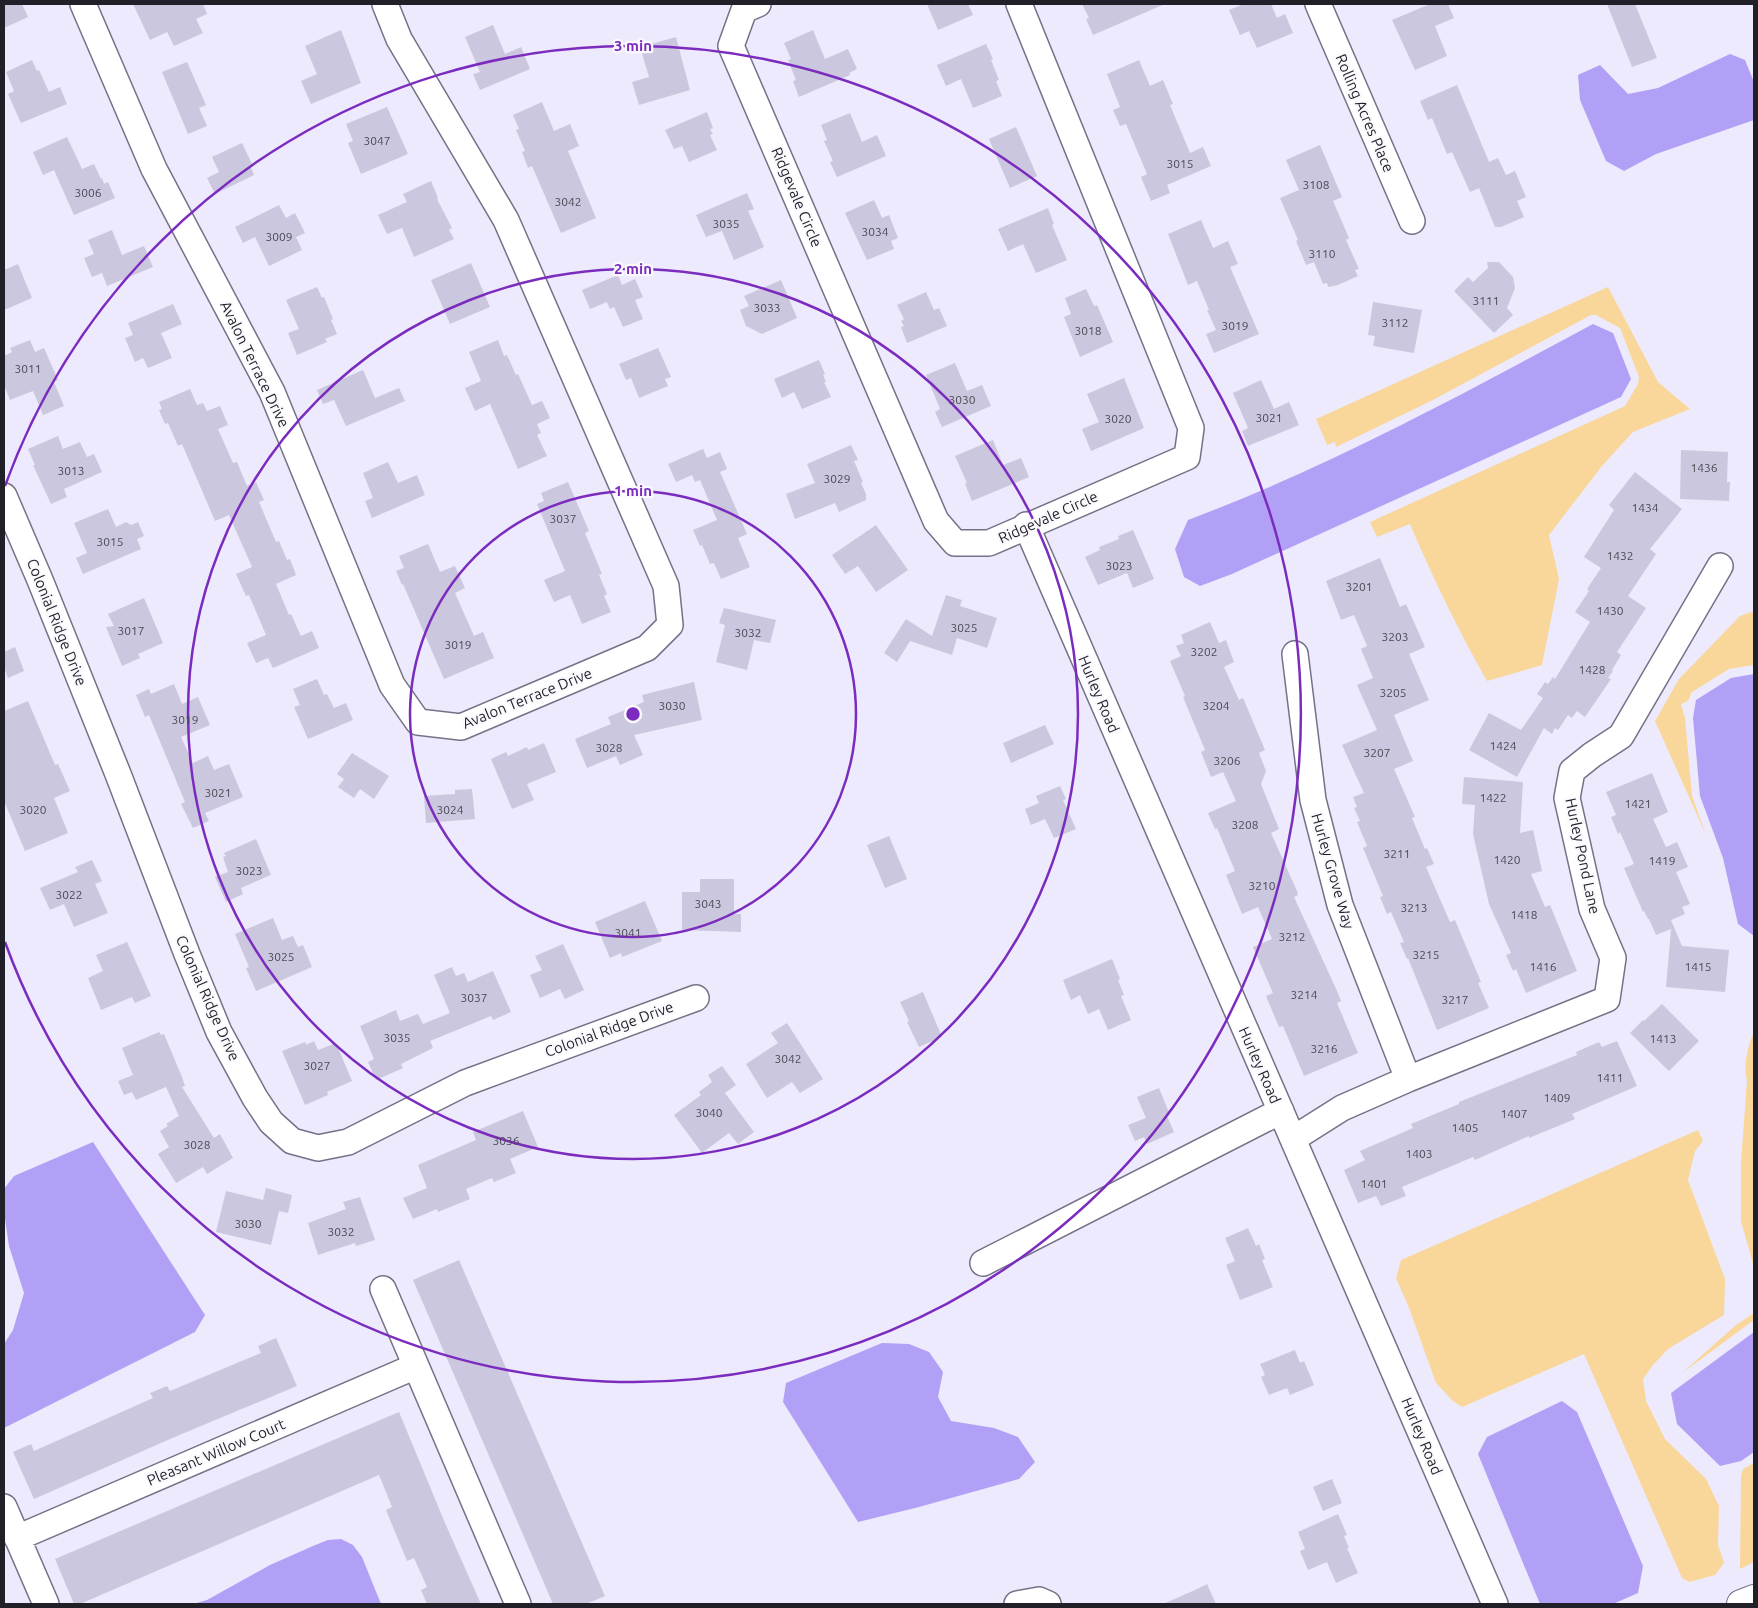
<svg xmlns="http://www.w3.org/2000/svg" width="1758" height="1608" font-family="Ubuntu,sans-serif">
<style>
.green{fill:#f9d79a}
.water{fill:#b2a0f6}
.building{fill:#cbc7de}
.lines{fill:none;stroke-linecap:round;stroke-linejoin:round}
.minor-casing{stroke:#757186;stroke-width:28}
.major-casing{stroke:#757186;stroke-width:30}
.minor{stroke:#fff;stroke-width:25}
.major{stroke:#fff;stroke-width:28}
.ring{fill:none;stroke:#7b2cbf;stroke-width:2.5}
.labels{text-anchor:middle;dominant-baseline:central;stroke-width:4.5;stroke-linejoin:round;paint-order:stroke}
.number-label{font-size:12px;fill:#4c4956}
.street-label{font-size:15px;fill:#211f28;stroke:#fafafe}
.centre{fill:#7b2cbf;stroke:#fafafe;stroke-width:2.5}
.ring-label{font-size:15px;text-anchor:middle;font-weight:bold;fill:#7b2cbf;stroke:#fafafe;stroke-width:4.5;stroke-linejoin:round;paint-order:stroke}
</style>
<rect width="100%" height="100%" fill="#edeafd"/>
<!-- green -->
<path class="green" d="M1608,287l50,95 32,27 -57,23 -31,34 -53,69 10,44 -17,86 -55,16c-29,-51 -54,-103 -77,-157l-33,13 -7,-15 255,-116 13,-22 1,-7 -19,-49 -24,-13h-5l-160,86 -95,46 -1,-5 -8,3 -11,-26z
M1754,611v54l-25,4 -37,23 -4,9 -7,3 4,14 7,78 14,39 -51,-114 24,-42 61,-63z
M1754,1032v235l-13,-46v-58l6,-83c-4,-14 1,-35 7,-48z
M1698,1130l5,11 -8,10 -7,29 37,99 -1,36 -56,34 -15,16 -10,14 3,22 19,38 41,40 13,27 -1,39 6,18 -9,12 -26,7 -7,-4 -98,-224 -122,53 -9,-6 -17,-18 -27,-75 -13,-30 5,-18z
M1754,1313v7l-72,53 54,-48z
M1754,1463v99l-14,7 1,-93 2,-7z"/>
<!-- water -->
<path class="water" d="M1730,54l15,6 9,22v38l-98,34 -32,17 -18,-10 -26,-61 -2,-25 22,-10 28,29 30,-6z
M1593,324l20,9 18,46 -10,18 -389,177 -32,12 -16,-9 -9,-28 13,-29c141,-53 273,-125 405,-196z
M1754,674v262l-16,-12 -15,-66 -23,-62 -7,-78 3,-18 35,-22z
M93,1142l112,173 -10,17 -191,96v-84l9,-14 11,-37 -15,-47 -5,-34v-23l10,-13z
M1754,1332v120l-13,9 -21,5 -43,-42 -6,-31z
M882,1343l27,1 20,8 14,20 -5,25 13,24 43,7 24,9 17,25 -16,17 -100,28 -61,15 -75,-120 3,-19z
M1562,1401l15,11 66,154 -5,27 -25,11h-73l-62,-150 9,-17z
M341,1539l12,6 9,12 19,47h-188l14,-4 63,-35 43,-19 15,-6z"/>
<!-- building -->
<path class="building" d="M4,4h18l6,13 -24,11z
M133,4h70l4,10 -11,5 7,14 -29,13 -7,-14 -17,8z
M927,4h41l5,11 -35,15z
M1082,4h83l-72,31 -7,-16 3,-1z
M1244,4h27l6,14 8,-4 8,19 -36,15 -8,-17 -9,4 -11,-25z
M1430,4h18l6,14 -19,8 12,30 -32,14 -23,-50z
M1607,4h28l22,54 -25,9z
M493,25l12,29 16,-7 9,22 -50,21 -7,-16 7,-2 -15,-35z
M341,30l20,53 -50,21 -10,-23 16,-7 -12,-28z
M813,30l12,29 23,-10 9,20 -8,4 1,2 -51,22 -6,-16 3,-1 -8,-20 3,-1 -7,-16z
M676,37l14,53 -51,15 -7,-23 17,-5 -9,-30z
M986,44l7,15 -2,1 8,20 -3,1 6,15 -29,12 -12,-29 -15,7 -9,-21z
M32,60l5,11 2,-1 10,22 11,-5 7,17 -46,19 -13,-29 6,-3 -8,-19z
M1139,60l11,26 13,-6 10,24 -3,1 20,48 13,-6 8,19 -44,19 3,8 -19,8 -10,-24 6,-3 -21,-50 -6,2 -7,-16 7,-3 -13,-33z
M187,62l19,43 -7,3 8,18 -19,8 -26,-62z
M1457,85l32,77 9,-4 8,17 9,-4 11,26 -9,4 7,16 -23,10h-6l-16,-39 -9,4 -18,-40 -5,2 -15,-36 -4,2 -8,-19z
M542,102l12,29 16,-7 9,22 -11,5 28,67 -35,15 -29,-67 -4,2 -6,-16 3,-1 -9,-21 3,-1 -6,-14z
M387,107l21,47 -47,20 -13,-31 5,-2 -7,-17z
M707,112l6,16 -3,1 3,5 -3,1 7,15 -28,12 -7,-16 -8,3 -9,-19z
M850,113l12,29 15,-7 9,21 -49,21 -7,-15 3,-1 -9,-20 3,-1 -6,-15z
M1016,127l21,49 -27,12 -21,-49z
M67,137l15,32 12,-5 7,15 1,-1 2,6 4,-2 7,16 -41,17 -20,-45 -11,5 -10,-23z
M242,143l10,21 -2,1 4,10 -39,19 -8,-16 12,-6 -7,-15z
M1320,145l22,52 -9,4 16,37 -3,2 13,29 -4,1 3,6 -20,9 -10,2 -1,-4 -4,1 -9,-22 -8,3 -10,-24 2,-1 -18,-42 19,-8 -13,-30z
M431,181l7,17 -1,1 15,29 -3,2 5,9 -40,18 -12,-29 -15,6 -9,-19 29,-13 -4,-8z
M747,193l7,16 -6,2 16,36 -30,13 -12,-29 -16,6 -10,-22z
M874,200l8,18 7,-3 9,23 -7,3 3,8 -27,11 -22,-47z
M279,205l7,13 9,-5 10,20 -9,4 6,13 -33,16 -14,-29 -12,6 -8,-16z
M1048,208l6,16 -2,1 15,35 -31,13 -13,-29 -15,7 -10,-22z
M1201,220l12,28 15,-7 10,23 -8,3 29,67 -45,19 -8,-19 10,-4 -9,-20h2l-12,-29 -9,4 -20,-51z
M112,230l10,25 22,-9 9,21 -46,19 -5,-13 -10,4 -8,-19 10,-4 -6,-14z
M1487,262h12l14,15 2,11 -8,20 6,7 -19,18 -40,-42 14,-14 5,5 15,-14z
M471,263l19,44 -40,17 -19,-44z
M18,264l14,34 -28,12v-40z
M618,275l4,10 13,-6 8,18 -8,3 8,19 -20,8 -9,-20 -4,2 -3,-7 -17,7 -8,-19z
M781,280l16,38 -35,16 -16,-8 -6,-16 9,-4 -5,-10z
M317,287l5,11 2,-1 9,22 -2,1 6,14 -12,5 2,3 -30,13 -9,-22 11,-4 -13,-29z
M1086,289l8,17 3,-1 16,37 -33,15 -16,-40 7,-3 -6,-16z
M926,292l8,18 5,-2 8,18 -40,17 -6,-16 3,-1 -3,-5 3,-2 -7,-14z
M1373,302l49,8 -8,43 -41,-7 2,-10 -7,-1z
M173,304l9,20 -21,9 11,25 -24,10 -5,-10 -8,4 -10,-24 8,-3 -5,-12z
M30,340l5,12 9,-4 14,32 -4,2 10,24 -21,9 -10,-24 -23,9 -6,-15v-29l8,-4 -2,-4z
M498,340l6,16 3,-1 9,20 2,-1 14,31 10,-4 8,17 -13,6 4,9 -4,2 10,21 -29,13 -28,-65 -15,7 -10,-23 16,-7 -12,-29z
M658,348l13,29 -6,2 3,7 -29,12 -8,-20 -5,2 -7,-16z
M819,360l6,14 -2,1 3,7h-2l7,15 -29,12 -8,-17 -12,6 -8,-19z
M955,363l12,28 15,-6 9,21 -49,21 -7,-15 5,-3 -14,-34z
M363,370l12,28 24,-10 6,13 -59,25 -12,-26 -11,4 -6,-14z
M1124,378l20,50 -53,23 -9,-22 17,-7 -12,-28z
M1261,380l13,29 15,-7 10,23 -51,21 -6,-15 6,-3 -15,-35z
M190,389l7,16 6,-2 4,8 13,-5 8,19 -10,4 15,34 4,-1 10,24 9,-4 8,18 -5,2 17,40 3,-1 8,19 3,-1 6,16 -20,9 13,31 2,-1 10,22 11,-5 7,17 -46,20 -5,-10 -12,5 -9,-20 19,-8 -17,-40 -3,1 -10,-22 16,-7 -23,-52 -14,6 -33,-77 -4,2 -10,-23 -3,1 -6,-14 3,-1 -3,-7z
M58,436l5,13 17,-7 7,15 7,-3 8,18 -38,17 3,8 -16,7 -18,-39h2l-7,-16z
M993,440l10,25 18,-7 8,19 -57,24 -7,-17 2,-1 -12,-27z
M851,445l7,15 -4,1 9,21 -2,1 5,11v6l-27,12 -4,-9 -40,16 -9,-25 29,-11 -8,-19z
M703,449l4,9 13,-6 7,17 -7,3 27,62 -9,4 12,29 -29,12 -7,-16 -4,1 -8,-19 -2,1 -7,-16 24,-10 -17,-40 -5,2 -3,-7 -16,7 -8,-18z
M1681,450l47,2 -1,30h3l-1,19 -49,-2z
M388,462l10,21 19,-8 8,20 -53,23 -7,-17 8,-3 -10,-25z
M1635,472l47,37 -32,40 6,5 -28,42 18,12 -29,44 4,3 -9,15 1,1 -5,7 3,1 -26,38 -8,-6 -5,7 -4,-3 -10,15 -3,-2 -3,6 -8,-6 -27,49 -48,-27 20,-37 32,17 22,-32 -6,-4 8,-12 3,2 5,-7 2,2 35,-57 -15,-10 14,-21 -2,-2 14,-21 -17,-11 30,-47 -5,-5z
M568,482l21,49 -4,2 17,41 -3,1 8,19 -3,2 7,16 -29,12 -12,-29 -16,7 -10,-22 21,-9 -28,-67 7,-3 -3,-8z
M108,509l8,18 10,-5 5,3 7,-3 6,14 -7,3 4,10 -58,25 -7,-16 11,-5 -13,-30z
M876,525l32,45 -32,22 -18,-26 -13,8 -13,-19z
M1133,530l21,49 -21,9 -6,-15 -29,12 -13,-28 15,-7 -1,-3 20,-8 -1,-3z
M428,544l12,28 15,-6 10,22 -10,5 19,43 9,-4 11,26 -50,21 -41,-95 -1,1 -6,-14 8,-3 -5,-12z
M1380,558l20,49 6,-3 19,43 -16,7 20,46 -35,15 19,46 -19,8 21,48 -3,1 13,31 2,-1 7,16 -8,3 24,55 5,-2 26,62 -3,1 11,25 -52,22 -29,-72 -1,1 -7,-16 4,-1 -13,-30 -4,2 -7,-17 3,-1 -20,-48 4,-2 -10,-24 3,-1 -6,-13 3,-1 -4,-10 11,-4 -22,-48 35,-15 -20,-45 16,-7 -12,-29 6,-3 -13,-31 -13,5 -15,-39z
M946,595l16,5 -2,6 37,12 -10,30 -30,-10 -5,17 -42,-14 -13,21 -13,-9 22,-34 26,17z
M144,598l19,45 -25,11 2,4 -18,8 -16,-39 8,-1 -6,-12z
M724,608l52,12 -6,23 -16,-3 -7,30 -31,-8 9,-37 -6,-2z
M1210,622l9,21 7,-3 8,22 -10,5 15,33 4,-2 22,52 -6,3 7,18 -5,13 18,45 -8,4 26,58 1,4 -4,2 43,94 4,10 -4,2 21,50 -54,23 -21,-50 -4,1 -13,-31 7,-3 -20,-46 19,-8 -14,-32 -16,7 -16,-39 9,-4 -18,-43 -2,1 -7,-16 28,-12 -13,-29 -12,5 -10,-25 4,-2 -22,-53 2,-1 -15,-35 11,-5 -5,-10 8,-3 -3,-8z
M15,647l9,24 -16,7 -4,-11v-15z
M317,679l7,16 3,-1 7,14 12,-5 7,17 -45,19 -14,-32 6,-2 -7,-16z
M694,682l8,38 -68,15 9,20 -23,10 -4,-9 -29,12 -12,-29 36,-15 -3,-7 36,-15 -2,-7z
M174,684l8,20 16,-7 12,28 -29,12 12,26 15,-7 6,14 15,-6 14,33 -38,16 4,8 -16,7 -12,-24 4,-2 -36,-87 -4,2 -9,-22 13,-6 2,5z
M28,701l27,64 3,-1 12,27 -16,7 14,35 -43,18 -21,-50v-90z
M1045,725l9,19 -43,19 -8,-20z
M544,743l12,29 -29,12 7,16 -22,9 -21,-50 15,-7 2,4 19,-9 1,3z
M352,753l37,23 -15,23 -14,-10 -6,9 -16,-11 6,-8 -7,-5z
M1652,773l16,39 -15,7 13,28 11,-5 11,25 -12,5 14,32 -8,3 3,7 -14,6 11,26 47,4 -4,42 -59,-5 5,-58 -15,6 -7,-16h-1l-4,-8 -1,1 -19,-44 10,-4 -14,-32 -2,2 -7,-17 5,-2 -10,-23z
M1464,777l59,5 -3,51 13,-3 9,41 -11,3 14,33 5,-2 27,66 -51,22 -10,-24 -3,2 -7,-16 5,-2 -22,-49 -16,-70 2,-29 -13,-1z
M1060,786l6,13 -3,1 13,29 -22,9 -9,-19 -14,6 -6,-16 14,-6 -3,-7z
M472,789l3,30 -49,4 -2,-27 31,-2v-4z
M889,836l18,43 -22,9 -18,-43z
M256,839l15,36 -30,13 2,6 -17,8 -11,-25 13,-5 -5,-15 3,-1 -2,-3z
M92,860l10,21 -7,3 13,29 -34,14 -10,-23 -14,6 -10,-22 38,-16 -3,-5z
M700,879h34v35h7v18l-59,-2v-38h18z
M645,901l17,40 -40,16 -1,-4 -11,5 -15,-36z
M273,918l9,22 11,-4 5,11 5,-2 9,22 -56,24 -10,-23 3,-1 -14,-33z
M127,942l24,54 -16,7 -3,-6 -31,13 -13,-32 15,-7 -7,-16z
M563,944l21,46 -19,9 -5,-10 -20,9 -10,-23 12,-5 -7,-14z
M1112,959l8,20 -2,1 6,15 -3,1 10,24 -23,10 -9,-21 -11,5 -8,-19 -9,5 -8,-20z
M452,967l4,9 8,-3 4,9 25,-11 18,41 -18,8 -2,-4 -61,25 3,7 -32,16 2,4 -27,12 -8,-18 6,-3 -14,-33 36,-16 4,11 18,-7 5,10 27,-11 -16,-38z
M923,992l19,45 -23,10 -12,-25 2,-1 -9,-19z
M1662,1004l37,37 -30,30 -39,-38 13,-13 1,1z
M787,1023l36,56 -23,14 -8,-11 -25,16 -21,-34 32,-21 -7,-10z
M159,1032l2,3 3,-1 18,43 3,9 -3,1 32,51 6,-4 13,24 -26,16 -4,-7 -27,16 -18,-29 11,-7 -9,-16 8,-5 -2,-2 13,-8 -13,-29 -30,13 -4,-8 -8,3 -6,-14 15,-6 -11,-27z
M314,1041l4,9 18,-7 16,38 -25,11 1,3 -23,10 -23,-54 23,-9 1,3z
M1617,1041l20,45 -65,28 3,5 -46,19v-2l-54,24 -2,-3 -71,30 4,9 -25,10 -5,-10 -18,7 -14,-33 21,-10 -5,-9 53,-23 -2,-4 48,-20v-2l118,-47 -1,-3 23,-10 3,5z
M722,1066l14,19 -11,8 29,39 -16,12 -9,-11 -27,20 -28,-38 27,-20 -2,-3 13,-10 -4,-7z
M1159,1088l11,27 -3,1 7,16 -27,12 -3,-7 -9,4 -7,-16 18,-7 -9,-21z
M523,1111l15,36 -28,12 6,14 -22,9 -2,-4 -26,11 4,10 -32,13 -1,-3 -24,10 -10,-21 24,-10 -9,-23 58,-25 -3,-8z
M266,1188l26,7 -4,18 -9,-2 -8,34 -55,-13 10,-41 37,9z
M360,1197l15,43 -19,6 -1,-3 -37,12 -10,-32 38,-14 -3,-7z
M1248,1228l8,18 3,-2 6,15 -3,1 11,27 -33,13 -14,-35 9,-4 -10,-23z
M459,1260l146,336 -19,8h-33l-140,-324z
M276,1338l21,48 -127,53 -136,60 -21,-47 18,-8 3,7 119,-53 -3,-5 17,-7 3,5 91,-38 -3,-7z
M1295,1350l5,13 4,-2 10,24 -24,10 -3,-7 -18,7 -8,-18 4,-2 -5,-11z
M399,1412l46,111 36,81h-54l-6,-14 6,-3 -13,-29 -7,3 -21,-51 6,-3 -13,-32 -299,129h-6l-19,-45z
M1332,1479l10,24 -19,8 -10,-24z
M1338,1514l9,21 -3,1 5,12h-2l11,25 -22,10 -9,-21 -19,8 -8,-19 5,-2 -7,-17z
M1207,1584l9,20h-53l32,-14z"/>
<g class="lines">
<defs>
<path id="minor" d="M83,4l71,165 118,223 120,293 26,37 43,5 186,-79 23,-23 -4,-39 -160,-366 -107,-181 -14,-35
M758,4l-14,6 -13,36 205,475 19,22h34l198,-86 4,-29 -172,-424
M1318,4l94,217
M4,496l36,84 78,194 69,180 32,78 36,66 16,24 21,19 26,7 30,-6 117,-59 231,-85
M1026,525l469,1079
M1295,654l18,146 27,105 68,174
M1293,1139l49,-31 66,-29 199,-80 6,-41 -21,-49 -25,-111 5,-27 20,-16 29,-19 99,-170
M983,1263l298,-152
M383,1289l135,315
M4,1507l42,97
M17,1538l399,-172
M1017,1604l22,-4 9,4"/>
<path id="major" d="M1741,1604l13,-5"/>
</defs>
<!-- minor casing -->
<use href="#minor" class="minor-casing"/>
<!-- major casing -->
<use href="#major" class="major-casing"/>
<!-- minor -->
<use href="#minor" class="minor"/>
<!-- major -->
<use href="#major" class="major"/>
</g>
<!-- distance rings -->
<g class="ring">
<circle cx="633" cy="714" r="223"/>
<circle cx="633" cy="714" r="445"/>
<path d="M5 486A668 668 0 1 1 5 942"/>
</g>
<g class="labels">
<!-- number labels -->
<g class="number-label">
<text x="377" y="140">3047</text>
<text x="1180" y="163">3015</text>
<text x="1316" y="184">3108</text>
<text x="88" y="192">3006</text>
<text x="568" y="201">3042</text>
<text x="726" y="223">3035</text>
<text x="875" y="231">3034</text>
<text x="279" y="236">3009</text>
<text x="1322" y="253">3110</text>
<text x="1486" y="300">3111</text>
<text x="767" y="307">3033</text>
<text x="1395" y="322">3112</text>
<text x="1235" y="325">3019</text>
<text x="1088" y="330">3018</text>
<text x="28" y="368">3011</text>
<text x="962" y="399">3030</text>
<text x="1269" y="417">3021</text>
<text x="1118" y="418">3020</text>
<text x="1704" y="467">1436</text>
<text x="71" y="470">3013</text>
<text x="837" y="478">3029</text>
<text x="1645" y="507">1434</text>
<text x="563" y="518">3037</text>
<text x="110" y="541">3015</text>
<text x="1620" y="555">1432</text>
<text x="1119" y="565">3023</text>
<text x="1359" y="586">3201</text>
<text x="1610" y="610">1430</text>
<text x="964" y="627">3025</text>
<text x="131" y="630">3017</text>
<text x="748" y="632">3032</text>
<text x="1395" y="636">3203</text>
<text x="458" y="644">3019</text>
<text x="1204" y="651">3202</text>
<text x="1592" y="669">1428</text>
<text x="1393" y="692">3205</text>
<text x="672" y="705">3030</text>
<text x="1216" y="705">3204</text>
<text x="185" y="719">3019</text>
<text x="1503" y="745">1424</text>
<text x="609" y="747">3028</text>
<text x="1377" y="752">3207</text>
<text x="1227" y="760">3206</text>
<text x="218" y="792">3021</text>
<text x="1493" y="797">1422</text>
<text x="1638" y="803">1421</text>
<text x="33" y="809">3020</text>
<text x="450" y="809">3024</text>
<text x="1245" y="824">3208</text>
<text x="1397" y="853">3211</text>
<text x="1507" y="859">1420</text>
<text x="1662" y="860">1419</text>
<text x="249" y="870">3023</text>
<text x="1262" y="885">3210</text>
<text x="69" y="894">3022</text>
<text x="708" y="903">3043</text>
<text x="1414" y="907">3213</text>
<text x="1524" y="914">1418</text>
<text x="628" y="932">3041</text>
<text x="1292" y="936">3212</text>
<text x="1426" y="954">3215</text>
<text x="281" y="956">3025</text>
<text x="1543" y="966">1416</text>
<text x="1698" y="966">1415</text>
<text x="1304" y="994">3214</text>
<text x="474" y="997">3037</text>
<text x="1455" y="999">3217</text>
<text x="397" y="1037">3035</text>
<text x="1663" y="1038">1413</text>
<text x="1324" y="1048">3216</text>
<text x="788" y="1058">3042</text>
<text x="317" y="1065">3027</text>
<text x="1610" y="1077">1411</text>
<text x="1557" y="1097">1409</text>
<text x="709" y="1112">3040</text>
<text x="1514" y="1113">1407</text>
<text x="1465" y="1127">1405</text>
<text x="506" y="1140">3036</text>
<text x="197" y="1144">3028</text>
<text x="1419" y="1153">1403</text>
<text x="1374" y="1183">1401</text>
<text x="248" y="1223">3030</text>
<text x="341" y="1231">3032</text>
</g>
<!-- street labels -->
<g class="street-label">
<text transform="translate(1365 113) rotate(67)">Rolling Acres Place</text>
<text transform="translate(797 197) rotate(67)">Ridgevale Circle</text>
<text transform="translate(255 364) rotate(64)">Avalon Terrace Drive</text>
<text transform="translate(1048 517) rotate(-24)">Ridgevale Circle</text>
<text transform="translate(57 622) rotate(68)">Colonial Ridge Drive</text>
<text transform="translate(1099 694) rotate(67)">Hurley Road</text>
<text transform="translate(527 698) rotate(-22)">Avalon Terrace Drive</text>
<text transform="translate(1583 856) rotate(78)">Hurley Pond Lane</text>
<text transform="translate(1333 871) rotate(74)">Hurley Grove Way</text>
<text transform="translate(208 998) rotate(66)">Colonial Ridge Drive</text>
<text transform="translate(609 1029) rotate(-20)">Colonial Ridge Drive</text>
<text transform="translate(1260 1065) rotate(66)">Hurley Road</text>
<text transform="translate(1422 1436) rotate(67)">Hurley Road</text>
<text transform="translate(216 1452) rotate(-23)">Pleasant Willow Court</text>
</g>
</g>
<circle cx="633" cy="714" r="8" class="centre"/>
<g class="ring-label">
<text x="633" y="51">3 min</text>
<text x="633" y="274">2 min</text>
<text x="633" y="496">1 min</text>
</g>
<!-- border -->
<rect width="1758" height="1608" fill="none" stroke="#211f28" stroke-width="10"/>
</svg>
